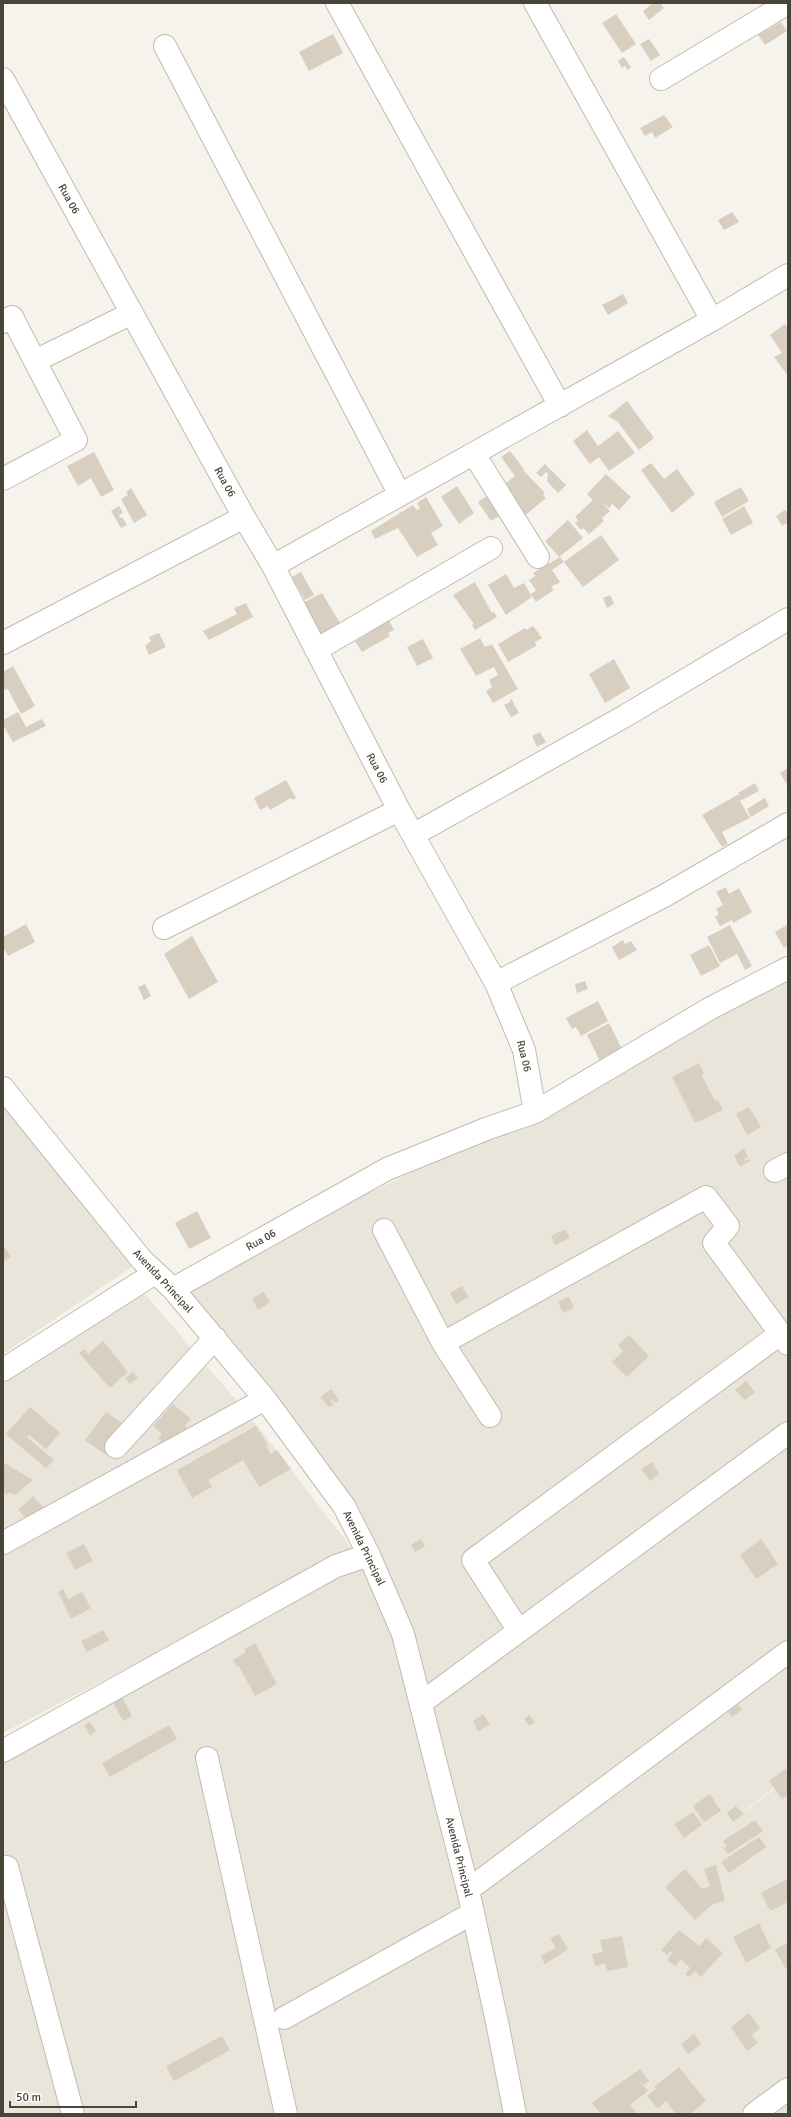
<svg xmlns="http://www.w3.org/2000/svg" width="791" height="2117" font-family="Signika,sans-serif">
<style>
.residential{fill:#eae5da}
.building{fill:#d8cfc1}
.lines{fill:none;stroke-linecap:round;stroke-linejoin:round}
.minor-casing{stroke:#c2bbae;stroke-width:24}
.minor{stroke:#fff;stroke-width:22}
.labels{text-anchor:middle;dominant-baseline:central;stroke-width:3;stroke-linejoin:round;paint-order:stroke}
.street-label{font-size:11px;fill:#4b4439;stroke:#fff}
</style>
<rect width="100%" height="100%" fill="#f6f3ec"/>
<!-- residential -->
<path class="residential" d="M788,974v804l-88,65 88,-63v334h-785v-363l362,-194 -10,-28 -182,-240 362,-177z
M3,1088l139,172 -139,94z
M145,1294l108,126 100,130 -350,183v-364z"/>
<!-- building -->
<path class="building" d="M653,3h7l4,5 -15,12 -6,-9z
M616,14l20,30 -14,9 -20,-30z
M781,22l6,9 -22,14 -7,-10z
M333,34l10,19 -34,18 -10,-19z
M649,39l11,16 -9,6 -11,-17z
M624,57l7,10 -3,3 -3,-4 -3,2 -4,-7z
M664,115l9,12 -18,11 -3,-6 -7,4 -5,-8z
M732,212l7,10 -15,8 -6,-10z
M623,294l5,9 -20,12 -6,-10z
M785,324l3,5v47l-14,-19 8,-4 -12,-18z
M627,401l27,37 -15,12 -21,-28 -10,-6z
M587,430l11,16 20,-15 17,22 -26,18 -10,-14 -9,7 -17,-23z
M510,451l14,18 -1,1 22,23 -2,2 3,3 -23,19 -23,-29 15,-12 -14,-19z
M94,452l20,38 -13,7 -10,-19 -13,8 -11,-20z
M651,463l13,16 13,-10 18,25 -23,19 -31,-43z
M545,464l21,21 -8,8 -11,-12 1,-7 -2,-2 -5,5 -5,-4z
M606,474l25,23 -12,13 -7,-6 -3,4 -8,-7 9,10 -8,7 2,3 -15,13 -6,-6 -2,2 -6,-7 3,-3 -3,-3 18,-17 -6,-6z
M457,486l17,27 -15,11 -18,-27z
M741,487l8,14 -27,16 -8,-15z
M131,488l16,27 -13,8 -13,-24 7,-4 -2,-3z
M491,493l13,20 -13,8 -13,-19z
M426,497l17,29 -12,7 7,12 -21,12 -19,-29 -23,11 -4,-8 42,-26 4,5 3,-2 -3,-5z
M119,506l4,7 -4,2 1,3 2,-1 5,8 -6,3 -10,-17z
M744,506l9,17 -22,12 -9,-16z
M785,510l3,4v8l-6,4 -6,-10z
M568,520l15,18 -24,19 -14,-16z
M601,535l18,25 -36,27 -19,-25z
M560,557l4,5 -12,8 8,12 -9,5 3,3 -18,12 -5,-8 5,-4 -7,-10 6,-4 -2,-3z
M301,572l13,23 -9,5 -13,-23z
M506,574l8,14 10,-5 8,14 -26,18 -18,-30z
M475,582l17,31 2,-1 3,5 -22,13 -3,-5 2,-1 -21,-29z
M322,593l18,30 -21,12 -16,-32z
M610,595l4,9 -7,4 -4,-10z
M246,603l7,14 -44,23 -6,-9 34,-17 -3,-6z
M388,618l6,12 -6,3 2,3 -28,16 -7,-11 11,-6 -2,-3z
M533,626l9,12 -7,4 1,4 -28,16 -10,-18 27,-16 1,2z
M159,633l7,14 -17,8 -4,-9 6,-5 -2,-4z
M480,638l5,9 7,-3 26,45 -25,14 -7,-12 6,-4 -3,-7 9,-5 -4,-8 -18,9 -16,-27z
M423,639l10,19 -16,8 -10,-19z
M614,659l16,29 -25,15 -16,-29z
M13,666l22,40 -14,8 -13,-25 -3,1 -2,-4v-14z
M511,698l8,15 -8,4 -7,-12 6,-3z
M18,712l8,15 16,-8 4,7 -33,16 -10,-17v-5z
M540,732l6,10 -9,5 -5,-11z
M788,768v18l-8,-13z
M286,780l10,18 -4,2 -1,-2 -21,12 -2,-4 -8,4 -6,-12z
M755,783l4,8 -19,10 10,17 -28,14 6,12 -6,3 -20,-32 35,-20h2l-1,-2z
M765,798l4,8 -18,11 -4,-8z
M726,887l3,7 10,-6 13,24 -19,11 -1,-3 -12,6 -5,-9 4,-3 -3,-5 7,-4 -7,-13z
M26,924l9,18 -27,14 -5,-9v-10z
M730,925l22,41 -7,4 -8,-16 -17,9 -13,-26z
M787,925l1,20 -4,3 -9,-16z
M192,936l26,46 -29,17 -25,-45z
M623,940l2,4 6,-3 6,9 -18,10 -7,-13z
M709,945l11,21 -19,10 -11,-21z
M585,981l3,8 -11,4 -2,-9z
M145,984l6,12 -7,4 -6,-13z
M598,1001l10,20 -27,15 -5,-9 -4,2 -6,-11z
M609,1023l13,26 -22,12 -13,-26z
M699,1063l5,10 -2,3 13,25 3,-1 5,10 -28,13 -23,-46z
M749,1107l12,20 -14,8 -11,-21z
M744,1148l4,9 -4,3 1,1 4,-2 1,2 -10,6 -6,-11z
M197,1211l14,27 -22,11 -14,-26z
M565,1229l5,9 -15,7 -4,-9z
M3,1245l8,12 -8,5z
M462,1286l7,11 -13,7 -6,-11z
M263,1292l7,10 -12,8 -6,-11z
M569,1297l5,11 -11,5 -5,-11z
M629,1335l20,21 -22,21 -15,-15 11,-11 -5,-6z
M103,1341l25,31 -18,16 -31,-35 5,-4 4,5z
M133,1372l5,6 -8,6 -5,-6z
M746,1381l9,11 -10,8 -10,-10z
M331,1389l8,11 -4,3 -3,-4 -2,1 4,5 -5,2 -9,-10z
M173,1404l18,15 -6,7 9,7 -39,14 6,-6 -3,-3 4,-4 -9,-8z
M30,1407l30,26 -14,16 -17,-14 -2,2 27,23 -8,8 -40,-34z
M106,1412l22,15 -22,28 -21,-15z
M256,1426l12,19 -2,2 5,7 6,-4 14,19 -32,18 -16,-27 -35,20 4,7 -20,11 -15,-28z
M3,1462l30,18 -18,15 -6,-3 -2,3 -4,-3 2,-4 -2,-1z
M652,1462l7,12 -9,7 -9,-12z
M33,1496l11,12 -14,14 -12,-12z
M421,1539l4,7 -10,6 -4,-7z
M761,1539l17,25 -22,15 -16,-24z
M84,1544l9,17 -18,9 -9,-17z
M63,1589l5,10 14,-7 9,16 -20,11 -13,-27z
M103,1630l6,10 -22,12 -6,-11z
M255,1643l22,41 -22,12 -16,-30 -2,1 -4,-7 13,-8 -2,-3z
M121,1695l11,21 -9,5 -11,-20z
M738,1705l4,5 -10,7 -4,-5z
M483,1714l7,10 -12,8 -5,-11z
M529,1715l6,7 -6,4 -5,-7z
M90,1722l6,9 -6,5 -6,-11z
M169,1725l8,14 -67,38 -8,-14z
M785,1769l3,4v22l-6,4 -13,-18z
M710,1794l11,17 -17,11 -11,-16z
M736,1806l8,8 -11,8 -6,-9z
M693,1812l9,13 -18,13 -10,-14z
M755,1820l8,11 -35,23 -4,-6 3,-2 -4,-5z
M759,1837l7,10 -37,26 -8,-11z
M716,1865l9,36 -12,3 -18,16 -30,-33 20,-18 17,20 8,-3 -6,-17z
M787,1879l1,23 -18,9 -9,-18z
M759,1923l12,25 -25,15 -13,-26z
M679,1930l20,16 7,-8 17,15 -22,24 -6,-6 -6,6 -4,-3 5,-6 -9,-9 -6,7 -8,-6 5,-7 -1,-2 -4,4 -6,-5z
M559,1934l9,15 -23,15 -5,-8 16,-8 -6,-10z
M622,1936l6,31 -21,4 -2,-8 -10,3 -3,-12 11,-2 -3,-12z
M788,1942v26l-2,1 -11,-19z
M749,2013l11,15 -8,7 6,8 -11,8 -16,-24z
M694,2034l7,10 -13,10 -7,-10z
M222,2036l8,14 -56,31 -8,-15z
M679,2067l27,34 -16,13h-14l-10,-13 -8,8 -11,-13 9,-7 -2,-2z
M640,2069l9,12 -5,4 -2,-3 -1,1 7,8 -18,14 6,7 -3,2h-32l-9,-11z"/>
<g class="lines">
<defs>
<path id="minor" d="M337,3l223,403
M535,3l177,317
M165,46l235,449
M3,79l241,438 29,49 126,244 97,173 28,67 11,62 -49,17 -99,40 -214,120
M661,79l127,-76
M3,322l9,-5 64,123 -73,39
M35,361l97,-48
M474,454l64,103
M273,566l439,-246 76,-45
M3,643l241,-126
M316,650l175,-102
M413,835l212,-119 163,-97
M164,928l235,-118
M496,983l168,-87 124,-72
M3,1088l139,172 31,29 92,110 79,107 25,49 34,79 65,256 29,132 18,92
M535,1112l174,-103 79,-41
M775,1171l13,-7
M384,1230l59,113 47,73
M443,1343l263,-146 22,29 -14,17 74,101
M3,1370l152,-97
M116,1447l99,-109
M3,1543l262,-144
M519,1631l-46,-71 307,-226
M421,1703l367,-270
M3,1751l333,-185 33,-11
M207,1758l79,356
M7,1867l66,247
M468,1890l320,-238
M284,2018l189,-105
M754,2114l34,-25"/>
</defs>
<!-- minor casing -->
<use href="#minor" class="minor-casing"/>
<!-- minor -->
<use href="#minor" class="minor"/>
</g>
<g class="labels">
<!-- street labels -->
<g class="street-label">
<text transform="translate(69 199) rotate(61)">Rua 06</text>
<text transform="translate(225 482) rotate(61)">Rua 06</text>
<text transform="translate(377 768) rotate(62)">Rua 06</text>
<text transform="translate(524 1056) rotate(76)">Rua 06</text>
<text transform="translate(261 1240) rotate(-29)">Rua 06</text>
<text transform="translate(163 1281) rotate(47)">Avenida Principal</text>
<text transform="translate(364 1548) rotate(64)">Avenida Principal</text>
<text transform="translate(459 1857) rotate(76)">Avenida Principal</text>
</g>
</g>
<!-- border -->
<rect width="791" height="2117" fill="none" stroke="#4b4439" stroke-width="8"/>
<!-- scale -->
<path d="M10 2101v6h126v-6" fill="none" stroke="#4b4439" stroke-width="2"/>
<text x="16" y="2101" font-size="12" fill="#4b4439" stroke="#ffffff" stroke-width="3" paint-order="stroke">50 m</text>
</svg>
